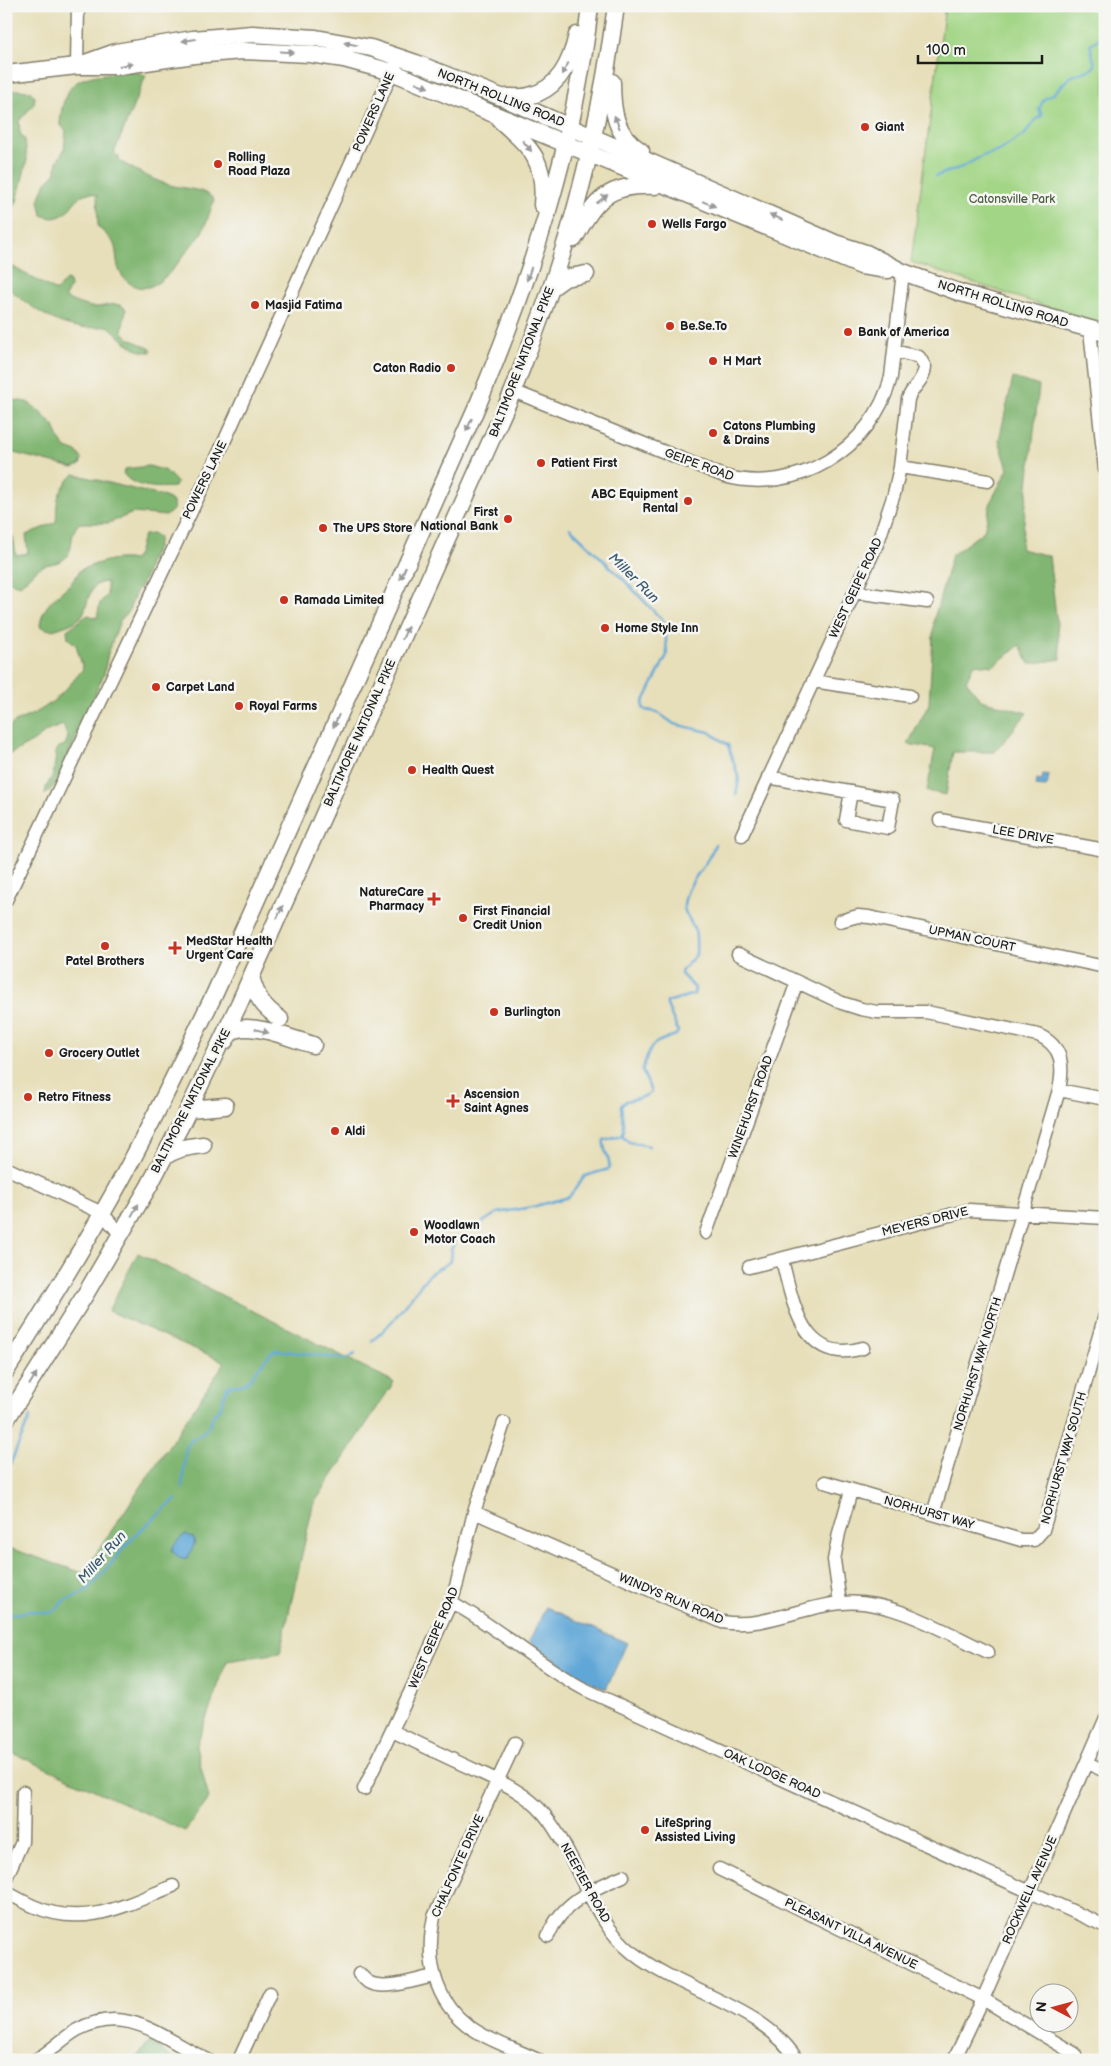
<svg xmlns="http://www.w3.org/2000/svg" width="1111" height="2066" font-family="'Balsamiq Sans',sans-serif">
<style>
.green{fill:#a2d585;stroke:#5f7850}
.forest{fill:#81b672;stroke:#4e6947}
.water{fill:#60a7d7;stroke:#3e627a}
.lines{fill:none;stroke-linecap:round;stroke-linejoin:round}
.stream{stroke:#60a7d7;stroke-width:2.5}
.minor-casing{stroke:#827e6b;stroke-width:15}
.major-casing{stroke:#827e6b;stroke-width:19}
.minor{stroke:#fff;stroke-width:12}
.major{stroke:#fff;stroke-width:16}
.oneway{fill:#999}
.poi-dot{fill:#c8321e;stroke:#f6f6f2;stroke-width:2}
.labels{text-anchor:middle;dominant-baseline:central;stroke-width:5;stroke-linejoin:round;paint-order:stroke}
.street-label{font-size:12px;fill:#1c1c1c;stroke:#f6f6f2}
.poi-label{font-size:12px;font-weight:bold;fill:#1c1c1c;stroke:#f6f6f2;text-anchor:start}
.park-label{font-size:12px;fill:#4b5d41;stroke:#f6f6f2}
.water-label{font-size:14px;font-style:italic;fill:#3b5b70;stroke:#f6f6f2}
</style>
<rect width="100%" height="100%" fill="#f6f6f2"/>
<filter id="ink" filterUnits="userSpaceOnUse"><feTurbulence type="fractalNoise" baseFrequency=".02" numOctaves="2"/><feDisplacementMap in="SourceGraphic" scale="10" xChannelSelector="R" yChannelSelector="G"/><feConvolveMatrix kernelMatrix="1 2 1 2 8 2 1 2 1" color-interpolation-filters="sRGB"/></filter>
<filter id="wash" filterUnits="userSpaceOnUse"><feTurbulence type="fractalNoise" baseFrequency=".0096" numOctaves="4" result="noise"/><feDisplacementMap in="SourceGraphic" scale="20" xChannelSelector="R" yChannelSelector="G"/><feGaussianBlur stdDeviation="1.12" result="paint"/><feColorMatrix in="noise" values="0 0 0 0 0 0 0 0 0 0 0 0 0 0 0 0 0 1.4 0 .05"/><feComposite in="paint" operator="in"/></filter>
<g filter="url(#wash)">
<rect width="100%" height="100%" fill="#e7dfba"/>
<!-- green -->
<path class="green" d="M945,6h160v320l-194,-64z"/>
<!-- forest -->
<path class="forest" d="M132,71l14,4 -32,78 5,4v4c17,9 36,21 55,25 12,3 33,3 40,14 -4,12 -8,25 -14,36 -2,4 -7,6 -10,11 -14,19 -41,60 -67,30 -8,-10 -5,-22 -9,-33 -3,-6 -11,-12 -16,-17l-1,-32c-21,-9 -23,18 -39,22 -6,2 -11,0 -16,-2l-3,-15 7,-18 10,-10 1,-11 7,-11 2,-19 -6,-7c4,-53 28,-47 72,-53z
M19,90l11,1 5,6 -1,7 -15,17 1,12 5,7 2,20 -10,41 -11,18v-128z
M6,263l48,27h3l9,-10 3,1 1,6 -5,10c4,4 25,11 30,10 11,0 22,-7 31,2l-4,22 6,7 23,11v3c-20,1 -29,-15 -43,-26 -45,8 -68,-13 -102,-39z
M1013,378l26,8 -18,163 28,7 12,103 -32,5 -9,-19 -27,21 -19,-2 -8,17 15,19 46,13 -32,39h-42l-7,43 -19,-4 8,-42 -27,-5 21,-40 5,-85 18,-64 32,-24 7,-30 17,-32 -9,-29z
M6,399l21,3 9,6 18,18 5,13 7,9 11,4 5,7 -2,6 -7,3 -67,-17z
M149,466l17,5 11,11 -2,5c-16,1 -42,2 -52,-14l2,-4z
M74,474l91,23 8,5 1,7 -8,7 -33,-3 -24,10h-29c-11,9 -6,21 -12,32 -7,10 -18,7 -27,12 -8,4 -14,13 -21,18l-14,-4v-45l7,1 3,18 12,-2 -2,-18 30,-13c1,-6 0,-11 1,-17 0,-11 9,-23 17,-31z
M152,534l7,3 -2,11 -6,10 -7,22 -8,12 -7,18 -9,11 -12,32 -4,21 -49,111 -10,10 1,-8 7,-12 4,-27 8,-3 3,-7 -5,-13 -16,6 -13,10 -28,15v-26c8,-10 20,-12 31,-18 20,-11 32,-26 46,-43l-7,-24 -8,-7 -1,-8 21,-15 9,3 3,-15 7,-8v-13c-19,0 -17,18 -24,32 -5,8 -15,11 -24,14 -7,3 -13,2 -19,-2 3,-29 29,-33 40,-56 18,-7 35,-14 54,-10 7,-8 5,-16 10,-25z
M138,1253l256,129 -81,123 -33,148 -53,8 -31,86 13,52 -24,32 -179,-81v-203l77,26 142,-211 -117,-51z
M150,2041l24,19h-40z"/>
<!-- water -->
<path class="water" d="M1043,774l6,1 -2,11 -2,1 -9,-1 1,-7 5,1z
M186,1534l8,4c2,6 -3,15 -7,20 -7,1 -10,-2 -15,-7 1,-7 8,-13 14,-17z
M546,1607l81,36 -21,46 -30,-14 -47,-34z"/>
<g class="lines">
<!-- stream -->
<path class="stream" d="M1052,95l18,-18 21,-8 4,-3 -5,-22 15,-9
M936,176l26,-9 20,-11 17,-5 26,-17 10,-14 7,-4 -3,-7 5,-10 5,-3
M570,528l55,53 40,42 2,32 -24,48v5l3,2 11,2 17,12 35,8 19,13 11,34 -3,16
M622,1135l7,7 20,4
M483,1222l14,-9 35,-6 37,-10 16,-21 24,-7c3,-10 -7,-18 -5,-29l18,-5 2,-5 -3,-24 5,-5 21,-5 4,-5 -9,-21c10,-26 6,-26 34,-35l2,-4 -11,-26v-3l27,-8 1,-6 -14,-14 1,-4 14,-15c0,-7 1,-17 -1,-24 -2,-8 -11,-16 -11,-25 2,-26 24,-38 31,-62
M372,1341c23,-19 37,-43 56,-65 7,-8 16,-8 22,-15l1,-11 4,-8
M6,1474l24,-57
M182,1488l4,-41 5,-6 13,-9 6,-8 4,-10 6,-6 8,-22 13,-1 7,-4 24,-29 5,-2 67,9 4,-1 7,-4
M6,1615l24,-4 20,2 7,-4 6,-8 18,-7 12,-9 42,-50 41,-36"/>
</g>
</g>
<g filter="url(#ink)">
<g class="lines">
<defs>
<path id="minor" d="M77,66l1,-60
M1090,330l15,140
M513,391l211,85c72,20 149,-27 167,-99l12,-105
M900,467l88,14
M855,592l72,10
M813,681l97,15
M768,777l125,23 -5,28 -42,-8 5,-28
M940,820l165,30
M742,835l136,-293 16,-48 6,-27 8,-68c4,-12 16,-18 17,-32l-6,-10 -25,-6
M6,900l213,-447 176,-387
M840,921l18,-5 11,1 236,50
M738,954l104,49 19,6 16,3h49l112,23c25,11 26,31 21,55
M6,1168l96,45 19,22
M706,1233l91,-251
M782,1260c11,42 20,106 81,88
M749,1267l220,-57 136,8
M825,1482l196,58h13l9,-10 62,-215
M474,1512l248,110c42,7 79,-16 120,-19 48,-5 103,29 146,49
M933,1514l126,-424 46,9
M451,1602c47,25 86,62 133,87l521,237
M840,1603l-6,-43 5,-27 12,-42
M392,1731c24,11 48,23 72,34 28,13 60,25 80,49 35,43 45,105 90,140 48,38 131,53 163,106
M515,1743l-81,174c-10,47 3,93 47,117 18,10 38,17 57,26
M1087,1763l18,8
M364,1789l49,-103 38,-84 6,-19 17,-71 30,-89
M719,1869l264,130 92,55
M6,1878l16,-36 1,-50
M6,1892c9,5 18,10 27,14 51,23 93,-1 140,-20
M548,1936c13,-33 44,-47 75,-60
M359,1974c3,2 6,6 9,8 15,9 49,-2 65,-6
M36,2060c15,-9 27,-22 41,-30 52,-28 86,10 131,30
M239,2060l31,-67
M954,2060l29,-61 122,-279"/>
<path id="major" d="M77,66l39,-14 77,-13 59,-5 64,4 55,10 45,15 85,34 334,146 31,10 37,19 58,21 144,40
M6,74l71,-8h42l75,-11 49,-4 67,3 34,5 48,13 469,194 27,4
M612,82c0,29 3,53 29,69
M506,97c7,0 16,1 23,-1 30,-7 42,-34 48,-61
M501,121c31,28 45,40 41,84
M574,239c22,-40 33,-55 81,-53
M551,288l14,-10 21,-4
M251,977c6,21 11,29 29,42
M225,1041c3,-5 5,-9 10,-11 18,-8 60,10 78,15
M189,1109l36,-3
M163,1158c13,-10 24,-11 40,-13
M6,1371c42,-66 84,-133 121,-202 31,-57 59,-117 88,-176l261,-584c54,-129 99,-263 114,-403
M6,1420l79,-125 64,-109 34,-65 56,-117 274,-613c15,-40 31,-80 44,-121 28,-86 47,-175 59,-264"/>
</defs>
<!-- minor casing -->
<use href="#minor" class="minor-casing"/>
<!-- major casing -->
<use href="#major" class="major-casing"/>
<!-- minor -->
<use href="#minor" class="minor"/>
<!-- major -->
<use href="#major" class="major"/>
</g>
<!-- one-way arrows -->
<defs><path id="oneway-solid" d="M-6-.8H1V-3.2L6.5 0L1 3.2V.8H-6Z" transform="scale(1.25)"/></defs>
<g class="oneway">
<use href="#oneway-solid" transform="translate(189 40) rotate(172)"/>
<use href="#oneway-solid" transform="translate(351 44) rotate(-169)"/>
<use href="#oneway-solid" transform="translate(287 52) rotate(3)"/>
<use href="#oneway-solid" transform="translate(126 65) rotate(-7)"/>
<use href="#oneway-solid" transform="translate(565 69) rotate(119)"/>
<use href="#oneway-solid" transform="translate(422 85) rotate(22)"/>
<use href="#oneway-solid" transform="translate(617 122) rotate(-112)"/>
<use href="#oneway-solid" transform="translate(527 146) rotate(50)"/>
<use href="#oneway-solid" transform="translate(602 199) rotate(-38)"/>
<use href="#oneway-solid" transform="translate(709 204) rotate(22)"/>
<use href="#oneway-solid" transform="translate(776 217) rotate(-156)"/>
<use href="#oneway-solid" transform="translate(529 274) rotate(109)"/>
<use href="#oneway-solid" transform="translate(469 425) rotate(114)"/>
<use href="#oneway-solid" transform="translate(403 573) rotate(114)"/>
<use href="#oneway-solid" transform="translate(405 633) rotate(-66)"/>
<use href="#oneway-solid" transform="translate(336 721) rotate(114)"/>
<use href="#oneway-solid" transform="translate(280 912) rotate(-66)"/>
<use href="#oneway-solid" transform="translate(262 1031) rotate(16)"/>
<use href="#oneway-solid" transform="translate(135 1210) rotate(-60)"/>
<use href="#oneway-solid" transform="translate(33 1379) rotate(-58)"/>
</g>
</g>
<!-- markers -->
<g class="poi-dot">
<circle cx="865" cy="127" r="5"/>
<circle cx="218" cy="164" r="5"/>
<circle cx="652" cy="224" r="5"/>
<circle cx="255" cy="305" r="5"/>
<circle cx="670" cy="326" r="5"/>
<circle cx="848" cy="332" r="5"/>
<circle cx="713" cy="361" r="5"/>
<circle cx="451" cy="368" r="5"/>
<circle cx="713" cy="433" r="5"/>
<circle cx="541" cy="463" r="5"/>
<circle cx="688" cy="501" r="5"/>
<circle cx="508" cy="519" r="5"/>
<circle cx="323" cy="528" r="5"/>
<circle cx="284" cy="600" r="5"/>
<circle cx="605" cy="628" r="5"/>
<circle cx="156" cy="687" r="5"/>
<circle cx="239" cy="706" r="5"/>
<circle cx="412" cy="770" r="5"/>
<path d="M431.5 891.5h5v5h5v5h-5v5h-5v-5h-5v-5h5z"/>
<circle cx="463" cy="918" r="5"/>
<circle cx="105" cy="946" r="5"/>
<path d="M172.5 940.5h5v5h5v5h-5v5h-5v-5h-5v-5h5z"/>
<circle cx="494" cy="1012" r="5"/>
<circle cx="49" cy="1053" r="5"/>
<circle cx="28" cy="1097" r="5"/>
<path d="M450.5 1093.5h5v5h5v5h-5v5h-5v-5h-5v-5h5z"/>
<circle cx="335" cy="1131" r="5"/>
<circle cx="414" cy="1232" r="5"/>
<circle cx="645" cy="1830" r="5"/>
</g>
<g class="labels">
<!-- street labels -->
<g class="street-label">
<text transform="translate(501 98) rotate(22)">NORTH ROLLING ROAD</text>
<text transform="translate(374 112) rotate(-66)">POWERS LANE</text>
<text transform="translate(1003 304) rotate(17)">NORTH ROLLING ROAD</text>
<text transform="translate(522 362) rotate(-69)">BALTIMORE NATIONAL PIKE</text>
<text transform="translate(699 465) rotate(20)">GEIPE ROAD</text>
<text transform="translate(205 480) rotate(-64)">POWERS LANE</text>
<text transform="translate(856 588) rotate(-65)">WEST GEIPE ROAD</text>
<text transform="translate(360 733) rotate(-66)">BALTIMORE NATIONAL PIKE</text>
<text transform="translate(1023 835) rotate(10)">LEE DRIVE</text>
<text transform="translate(972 939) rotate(12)">UPMAN COURT</text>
<text transform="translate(191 1101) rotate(-63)">BALTIMORE NATIONAL PIKE</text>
<text transform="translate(751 1107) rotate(-70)">WINEHURST ROAD</text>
<text transform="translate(925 1222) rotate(-14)">MEYERS DRIVE</text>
<text transform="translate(978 1364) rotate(-73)">NORHURST WAY NORTH</text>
<text transform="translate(1064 1458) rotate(-74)">NORHURST WAY SOUTH</text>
<text transform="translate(929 1513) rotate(16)">NORHURST WAY</text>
<text transform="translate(671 1599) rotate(23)">WINDYS RUN ROAD</text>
<text transform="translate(434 1638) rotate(-67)">WEST GEIPE ROAD</text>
<text transform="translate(772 1774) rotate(24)">OAK LODGE ROAD</text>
<text transform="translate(458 1866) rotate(-66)">CHALFONTE DRIVE</text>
<text transform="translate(585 1883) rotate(61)">NEEPIER ROAD</text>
<text transform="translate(1030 1890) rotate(-66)">ROCKWELL AVENUE</text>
<text transform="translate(851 1934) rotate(26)">PLEASANT VILLA AVENUE</text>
</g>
<!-- poi labels -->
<g class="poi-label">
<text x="875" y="127">Giant</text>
<text x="228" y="157">Rolling<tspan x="228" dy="14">Road Plaza</tspan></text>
<text x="662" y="224">Wells Fargo</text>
<text x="265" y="305">Masjid Fatima</text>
<text x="680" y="326">Be.Se.To</text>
<text x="858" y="332">Bank of America</text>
<text x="723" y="361">H Mart</text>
<text x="441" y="368" text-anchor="end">Caton Radio</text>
<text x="723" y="426">Catons Plumbing<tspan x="723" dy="14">&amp; Drains</tspan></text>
<text x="551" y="463">Patient First</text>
<text x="678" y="494" text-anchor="end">ABC Equipment<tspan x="678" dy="14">Rental</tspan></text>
<text x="498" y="512" text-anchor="end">First<tspan x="498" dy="14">National Bank</tspan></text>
<text x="333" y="528">The UPS Store</text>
<text x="294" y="600">Ramada Limited</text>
<text x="615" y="628">Home Style Inn</text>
<text x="166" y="687">Carpet Land</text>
<text x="249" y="706">Royal Farms</text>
<text x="422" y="770">Health Quest</text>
<text x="424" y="892" text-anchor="end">NatureCare<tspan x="424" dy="14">Pharmacy</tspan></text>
<text x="473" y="911">First Financial<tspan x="473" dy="14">Credit Union</tspan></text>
<text x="186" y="941">MedStar Health<tspan x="186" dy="14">Urgent Care</tspan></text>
<text x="105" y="961" text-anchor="middle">Patel Brothers</text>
<text x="504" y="1012">Burlington</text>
<text x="59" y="1053">Grocery Outlet</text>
<text x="464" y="1094">Ascension<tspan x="464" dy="14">Saint Agnes</tspan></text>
<text x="38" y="1097">Retro Fitness</text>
<text x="345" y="1131">Aldi</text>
<text x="424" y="1225">Woodlawn<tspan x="424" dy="14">Motor Coach</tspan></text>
<text x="655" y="1823">LifeSpring<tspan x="655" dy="14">Assisted Living</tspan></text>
</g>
<!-- park labels -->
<g class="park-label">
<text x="1012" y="199">Catonsville Park</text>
</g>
<!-- water labels -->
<g class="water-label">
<text transform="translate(634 578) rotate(45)">Miller Run</text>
<text transform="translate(102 1557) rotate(-48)">Miller Run</text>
</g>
</g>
<!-- margin -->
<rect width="1111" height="2066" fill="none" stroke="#f6f6f2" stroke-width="25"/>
<!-- north arrow -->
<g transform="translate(1054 2008) rotate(276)"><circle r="24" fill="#f6f6f2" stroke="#9f9f9c"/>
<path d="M0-4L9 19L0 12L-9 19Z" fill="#c8321e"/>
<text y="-8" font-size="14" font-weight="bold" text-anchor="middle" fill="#1c1c1c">N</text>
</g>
<!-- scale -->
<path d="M918 55v8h124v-8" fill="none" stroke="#1c1c1c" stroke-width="2.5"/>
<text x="926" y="55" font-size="15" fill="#1c1c1c" stroke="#f6f6f2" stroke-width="4" paint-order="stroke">100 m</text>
</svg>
